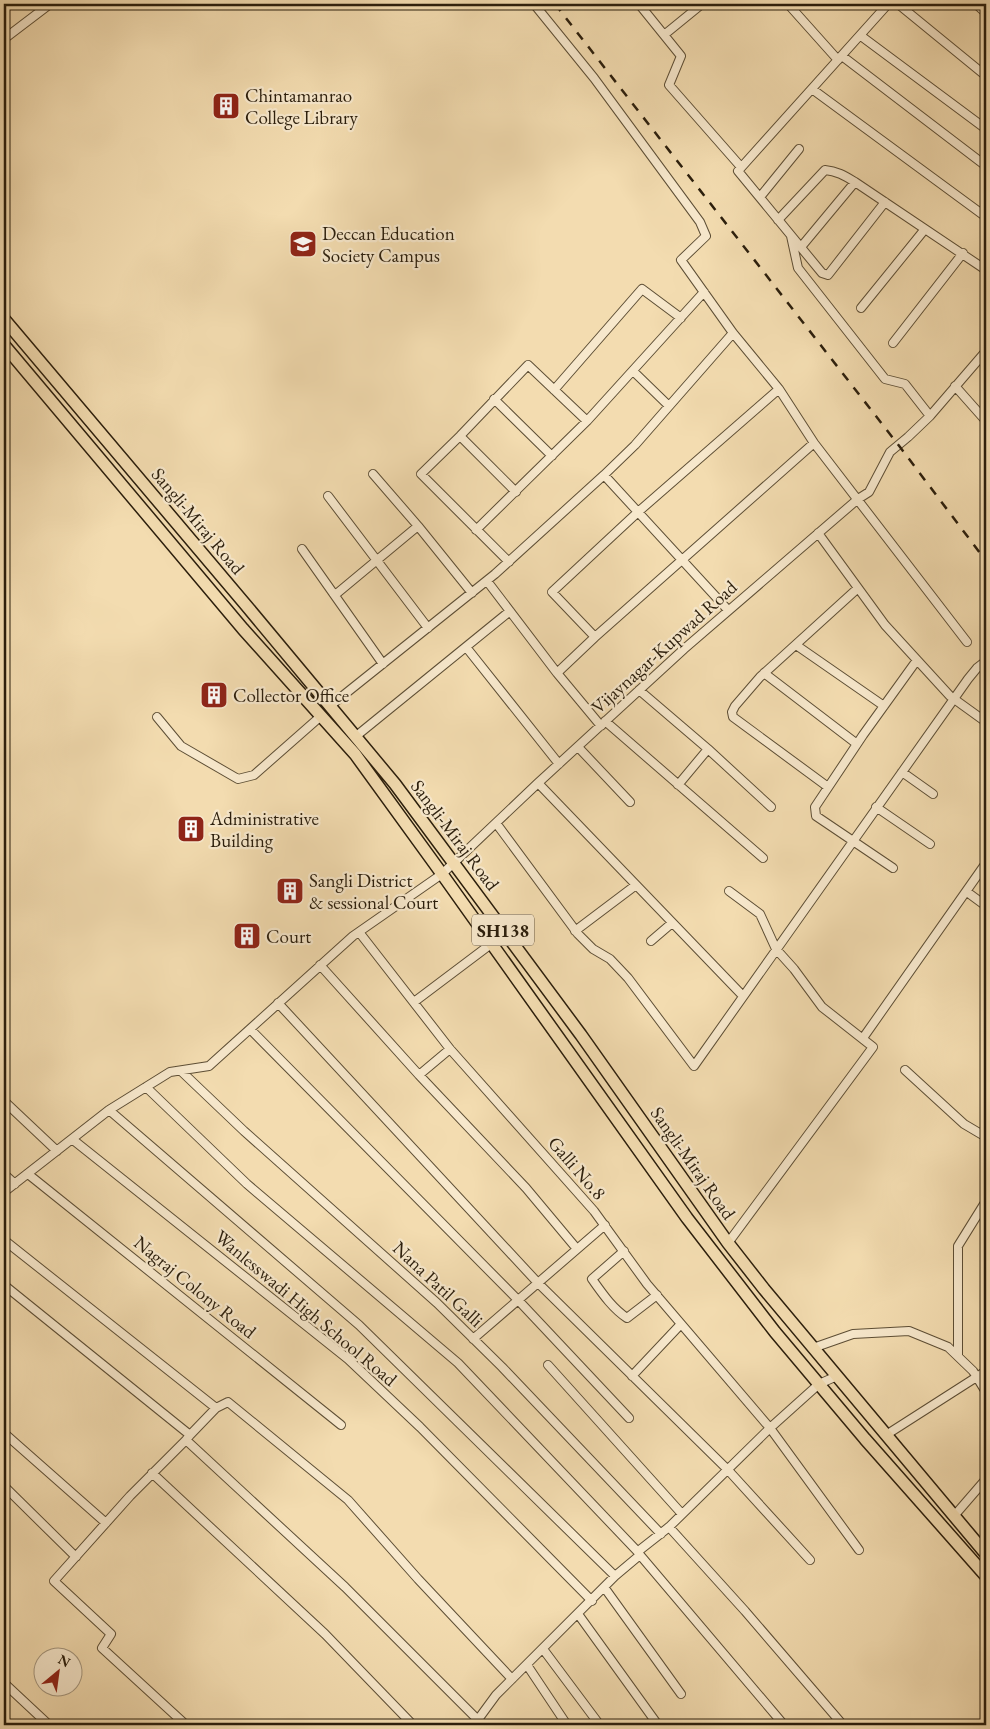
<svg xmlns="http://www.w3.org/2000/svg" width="990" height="1729" font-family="'EB Garamond',serif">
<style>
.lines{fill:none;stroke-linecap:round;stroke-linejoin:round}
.minor-casing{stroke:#5d4e35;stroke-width:10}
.highway-casing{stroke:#2b1e0c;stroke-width:14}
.minor{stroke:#f7e8cc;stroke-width:8}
.highway{stroke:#f3dcb0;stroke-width:11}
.rail{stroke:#2b1e0c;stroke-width:2.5;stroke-dasharray:9 9;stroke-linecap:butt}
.labels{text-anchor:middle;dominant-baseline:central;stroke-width:4.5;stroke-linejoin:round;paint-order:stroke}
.shield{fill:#f7e8cc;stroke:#685b46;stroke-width:1}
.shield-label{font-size:18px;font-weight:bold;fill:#2b1e0c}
.poi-label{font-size:19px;fill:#2b1e0c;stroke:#f7e8cc;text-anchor:start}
.street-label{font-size:19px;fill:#2b1e0c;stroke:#f7e8cc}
</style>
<rect width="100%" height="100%" fill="#f3dcb0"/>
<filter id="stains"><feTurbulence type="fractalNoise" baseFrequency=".004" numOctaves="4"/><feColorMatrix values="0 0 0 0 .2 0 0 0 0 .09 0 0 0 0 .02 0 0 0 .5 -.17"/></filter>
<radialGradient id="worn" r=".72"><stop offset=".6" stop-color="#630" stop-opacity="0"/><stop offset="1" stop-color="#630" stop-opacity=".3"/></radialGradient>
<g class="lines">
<defs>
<path id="minor" d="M534,4l60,74 106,144 6,14 -25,24 52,73 46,56 35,54 153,199
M639,4l42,52 -12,29 72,82
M788,4l50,56
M898,4l88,72
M976,4l10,9
M664,35l38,-31
M861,36l125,93
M4,39l46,-35
M842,56l144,110
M812,89l174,128
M760,197l39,-48
M885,202l-57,73 -6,-2 -84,-102 150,-167
M778,220l47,-50c12,1 20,6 30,12l131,88
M791,236l7,32 87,111 20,5 25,32
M801,247l54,-65
M861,308l64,-79
M893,343l70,-90
M633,371l36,35
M955,386l31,35
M554,390l88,-101 39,29
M494,399l58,57
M460,436l56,56
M373,474l45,52 54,67
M604,475l124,135
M328,496l100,132
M476,530l111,-109
M818,533l67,92 65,71 36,26
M302,549l81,115
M509,562l-88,-88 39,-38 68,-71 59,56 117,-129
M487,581l70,92 44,53
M335,595l83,-69
M595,637l-43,-45 86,-80 141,-123
M796,645l88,61
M466,647l93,117
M557,673l38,-36 219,-194
M764,673l93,71
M639,690l69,59 63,58
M330,706l165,-132 109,-99 31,-30 98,-112
M157,717l24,29 57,33 16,-4 67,-59
M605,721l158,137
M355,737l155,-126
M578,747l52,55
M902,772l31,22
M538,783l205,213
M678,785l30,-36
M828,787l-95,-70 -1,-5 3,-6 25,-29 98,-89
M876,807l54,37
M496,823l82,111 15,15 17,10 18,19 66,88 274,-387 9,-11 9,-7
M893,868l-77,-52 -1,-9 48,-72 54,-75
M967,892l19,14
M575,931l61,-46
M359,932l91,117 144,162 53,73 123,144 89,122
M651,941l21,-18
M320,965l99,110 31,-26
M414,1002l77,-58
M278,1003l260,280 190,187 82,90
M250,1029l268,271 111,118
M863,1038l123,-175
M905,1070l59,54 22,13
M181,1071l63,60 193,172 65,64 159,167
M419,1075l107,113 51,61
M146,1087l101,97 211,179 180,189
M4,1101l53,50
M109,1110l250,215 256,251
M72,1139l276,220 72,68 172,174
M4,1174l11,10
M28,1174l313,251
M4,1192l105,-82 61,-38 39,-6 144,-130 89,-62 96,-91 146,-134 174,-150 11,-7 21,-40 18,-15 22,-21 56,-65
M4,1240l212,168
M728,1243l145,-196 -51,-40 -28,-38 -18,-20 -16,-35 -31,-23
M624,1251l-32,28c10,14 20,29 35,39l30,-23
M4,1285l186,150
M473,1339l132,-114
M813,1348l40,-14 56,-3 39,16 25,24 13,21
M958,1356v-110l28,-45
M548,1365l134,149
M632,1376l49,-52
M4,1433l102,90
M886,1435l100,-64
M186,1440l-56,56 -76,85 57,53 -9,14 84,77
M152,1473l173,161 88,91
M4,1486l72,71
M954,1516l32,-37
M669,1527l76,84 98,114
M640,1555l144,170
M604,1587l77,107
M578,1614l80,111
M543,1649l56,75
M527,1665l40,60
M4,1683l45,42
M478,1720l-133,-133 -159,-147 4,-5 26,-27 12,-6 120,98 70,79 94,100
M474,1725l22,-30 119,-119 25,-21 -2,-3 3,-3 28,-22 101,-99 49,-44 18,-8"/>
<path id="highway" d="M4,319l241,285 150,180 186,251 147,208 36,46 222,265
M4,345l239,284 112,125 87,120 245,344 88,114 90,107 121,137"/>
</defs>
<!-- minor casing -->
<use href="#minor" class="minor-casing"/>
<!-- highway casing -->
<use href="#highway" class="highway-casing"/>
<!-- minor -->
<use href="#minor" class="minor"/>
<!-- highway -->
<use href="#highway" class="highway"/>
<!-- rail -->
<path class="rail" d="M555,4l345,443 86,114"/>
</g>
<!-- icons -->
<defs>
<symbol id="building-square" viewBox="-11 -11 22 22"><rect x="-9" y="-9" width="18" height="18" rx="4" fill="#8f2418" stroke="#f7e8cc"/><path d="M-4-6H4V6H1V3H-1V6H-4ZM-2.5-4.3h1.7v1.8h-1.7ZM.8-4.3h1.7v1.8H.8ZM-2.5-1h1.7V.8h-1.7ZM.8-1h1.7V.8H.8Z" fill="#fff"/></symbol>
<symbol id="university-square" viewBox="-11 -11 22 22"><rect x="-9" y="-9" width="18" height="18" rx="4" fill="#8f2418" stroke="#f7e8cc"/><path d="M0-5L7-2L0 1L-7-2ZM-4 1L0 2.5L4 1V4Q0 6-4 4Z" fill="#fff"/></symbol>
</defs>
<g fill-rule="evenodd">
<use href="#building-square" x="210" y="90" width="32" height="32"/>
<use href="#university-square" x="287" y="228" width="32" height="32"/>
<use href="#building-square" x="198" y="679" width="32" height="32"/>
<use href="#building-square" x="175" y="813" width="32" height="32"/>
<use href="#building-square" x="274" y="875" width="32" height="32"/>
<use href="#building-square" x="231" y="920" width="32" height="32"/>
</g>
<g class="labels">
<!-- shield labels -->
<rect class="shield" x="472" y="914.5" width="62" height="31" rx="4"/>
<g class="shield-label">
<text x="503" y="930">SH138</text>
</g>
<!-- poi labels -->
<g class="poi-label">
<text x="245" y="95">Chintamanrao<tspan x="245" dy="22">College Library</tspan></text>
<text x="322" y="233">Deccan Education<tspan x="322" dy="22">Society Campus</tspan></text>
<text x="233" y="695">Collector Office</text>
<text x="210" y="818">Administrative<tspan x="210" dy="22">Building</tspan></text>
<text x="309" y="880">Sangli District<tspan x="309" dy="22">&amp; sessional Court</tspan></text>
<text x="266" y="936">Court</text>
</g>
<!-- street labels -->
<g class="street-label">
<text transform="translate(198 521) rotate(50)">Sangli-Miraj Road</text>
<text transform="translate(664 647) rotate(-42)">Vijaynagar-Kupwad Road</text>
<text transform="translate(455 835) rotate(53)">Sangli-Miraj Road</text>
<text transform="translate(693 1163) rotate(55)">Sangli-Miraj Road</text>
<text transform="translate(577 1168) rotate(49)">Galli No.8</text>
<text transform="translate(438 1284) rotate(43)">Nana Patil Galli</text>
<text transform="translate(195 1287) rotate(39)">Nagraj Colony Road</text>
<text transform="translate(306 1308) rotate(40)">Wanlesswadi High School Road</text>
</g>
</g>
<!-- margin -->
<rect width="990" height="1729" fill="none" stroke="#f3dcb0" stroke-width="20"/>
<rect x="5" y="5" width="980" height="1719" fill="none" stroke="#2b1e0c" stroke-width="2.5"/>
<rect x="10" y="10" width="970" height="1709" fill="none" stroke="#2b1e0c"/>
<!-- north arrow -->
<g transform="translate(58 1672) rotate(29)"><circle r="24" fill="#f7e8cc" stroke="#a5977f"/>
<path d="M0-4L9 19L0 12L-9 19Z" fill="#8f2418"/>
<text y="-8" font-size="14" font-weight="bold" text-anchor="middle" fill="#2b1e0c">N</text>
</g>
<rect width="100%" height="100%" filter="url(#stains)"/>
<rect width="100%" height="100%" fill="url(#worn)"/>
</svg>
